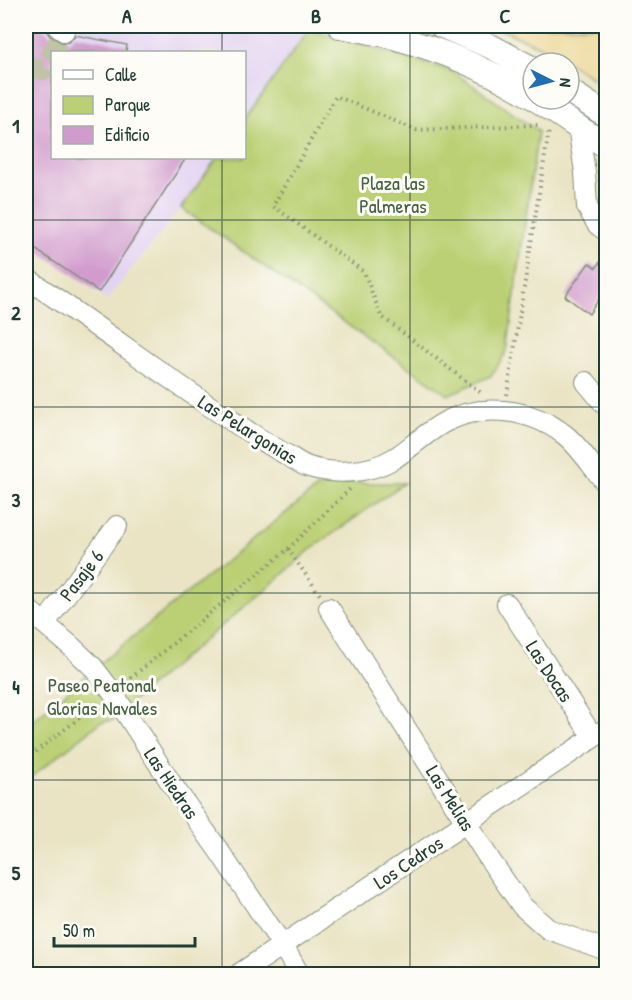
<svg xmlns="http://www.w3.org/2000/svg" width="632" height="1000" font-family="'Patrick Hand',sans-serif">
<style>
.built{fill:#e3d3f2}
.green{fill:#bbd074;stroke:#6d8654;stroke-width:1.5}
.sand{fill:#eeda9e;stroke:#868c69;stroke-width:1.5}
.building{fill:#d19bcd}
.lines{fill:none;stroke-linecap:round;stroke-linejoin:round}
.minor-tunnel{stroke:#c1c3a7;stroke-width:20;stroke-dasharray:20 10;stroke-linecap:butt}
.minor-casing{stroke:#84907c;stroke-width:22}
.major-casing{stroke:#84907c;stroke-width:26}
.path{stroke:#84907c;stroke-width:4;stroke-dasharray:1.5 4.5;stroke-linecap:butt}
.minor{stroke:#fff;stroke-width:20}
.major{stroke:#fff;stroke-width:24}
.grid{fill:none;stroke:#1f3d34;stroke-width:1.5;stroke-opacity:0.55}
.labels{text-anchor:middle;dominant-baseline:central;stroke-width:6;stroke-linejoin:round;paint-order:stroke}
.park-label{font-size:20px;fill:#466244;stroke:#fdfcf7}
.street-label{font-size:20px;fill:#1f3d34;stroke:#fdfcf7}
.neatline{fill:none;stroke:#1f3d34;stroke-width:2}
.grid-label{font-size:20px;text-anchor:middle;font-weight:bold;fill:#1f3d34}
</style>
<rect width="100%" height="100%" fill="#fdfcf7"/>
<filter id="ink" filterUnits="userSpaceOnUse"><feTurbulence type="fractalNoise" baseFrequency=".0167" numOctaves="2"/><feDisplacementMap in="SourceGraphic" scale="12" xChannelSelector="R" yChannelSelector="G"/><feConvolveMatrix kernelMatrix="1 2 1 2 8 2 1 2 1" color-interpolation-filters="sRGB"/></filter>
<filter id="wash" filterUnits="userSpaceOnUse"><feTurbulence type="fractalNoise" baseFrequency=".008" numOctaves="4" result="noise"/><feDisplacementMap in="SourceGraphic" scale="24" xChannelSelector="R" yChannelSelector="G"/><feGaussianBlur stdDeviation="1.35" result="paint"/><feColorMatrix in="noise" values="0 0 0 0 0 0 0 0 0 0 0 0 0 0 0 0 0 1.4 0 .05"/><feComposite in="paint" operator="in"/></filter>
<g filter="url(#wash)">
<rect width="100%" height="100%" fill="#eae4c4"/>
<!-- built -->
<path class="built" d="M26,26h265l18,3 -64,90 -1,-67h-192v106h165l-36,50 -75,93 -8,-9 -72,-49z"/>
<!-- green -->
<path class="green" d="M309,29l143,42 86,60 -31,220 -16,25 -43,19 -267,-187 36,-50h27l1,-39z
M326,483h78l-94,67 -36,32 -130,109 -30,29 -13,2 -75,59v-55l82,-69 205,-166z"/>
<!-- sand -->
<path class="sand" d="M493,26h113v61l-55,-36z"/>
<g id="blocks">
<!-- building -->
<path class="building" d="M26,26l20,4 4,6 12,7 7,-1 6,-7 52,10 -1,7h-74v106h134l-87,134 -73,-49z
M606,254v50l-7,-5 -10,15 -24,-18 24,-33 7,5z"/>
</g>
</g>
<g filter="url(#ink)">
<use href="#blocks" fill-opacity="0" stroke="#84907c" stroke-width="1.5"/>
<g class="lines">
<!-- minor-tunnel -->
<path class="minor-tunnel" d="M26,66l17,4 21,-39"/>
<defs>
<path id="minor" d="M57,26l7,5
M578,126l7,46 2,35 10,17 9,7
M26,278c61,41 121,85 182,127 27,18 53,36 81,51 6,4 13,9 20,11 26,8 60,6 84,-8 18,-11 33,-27 52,-37 37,-20 87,-13 120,13 16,13 27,32 41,48
M586,382l20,24
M507,604l86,133
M26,608l46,39 21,20 20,26 58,90 48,68 64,95 16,28
M329,608l161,252 32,46 26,23 58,21
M45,623l72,-97
M26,972l1,2
M239,974l367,-245"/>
<path id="major" d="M340,26c20,4 41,7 60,13 47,13 92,33 133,58
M442,26l50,21 41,22
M569,91l37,24
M536,99l70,47"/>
</defs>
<!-- minor casing -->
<use href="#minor" class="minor-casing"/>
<!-- major casing -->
<use href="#major" class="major-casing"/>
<!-- path -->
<path class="path" d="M480,392l-99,-76 -17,-44 -91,-66 63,-110 80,34 122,-5
M507,395l42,-265
M288,549l32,46
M126,682l162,-133 62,-60
M26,759l73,-56"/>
<!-- minor -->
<use href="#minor" class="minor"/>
<!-- major -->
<use href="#major" class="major"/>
</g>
</g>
<!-- grid -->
<path class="grid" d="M222,26v26M410,26v948M222,158v816M26,220h580M26,407h580M26,593h580M26,780h580"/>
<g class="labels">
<!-- park labels -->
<g class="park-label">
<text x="393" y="182">Plaza las<tspan x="393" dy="23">Palmeras</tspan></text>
<text x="102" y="684">Paseo Peatonal<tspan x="102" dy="23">Glorias Navales</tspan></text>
</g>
<!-- street labels -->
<g class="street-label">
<text transform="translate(248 429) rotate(32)">Las Pelargonias</text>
<text transform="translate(81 575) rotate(-53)">Pasaje 6</text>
<text transform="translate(550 671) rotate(57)">Las Docas</text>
<text transform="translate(172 783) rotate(56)">Las Hiedras</text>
<text transform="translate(451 798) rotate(58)">Las Melias</text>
<text transform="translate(408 862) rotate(-34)">Los Cedros</text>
</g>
</g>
<!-- margin -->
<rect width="632" height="1000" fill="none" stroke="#fdfcf7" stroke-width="66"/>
<!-- legend -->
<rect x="51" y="51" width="195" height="108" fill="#fdfcf7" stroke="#a4b0a9" stroke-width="1.5"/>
<rect x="63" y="70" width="30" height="9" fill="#ffffff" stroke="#a4b0a9" stroke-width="1.5"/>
<text x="105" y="81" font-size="18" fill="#1f3d34">Calle</text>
<rect x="63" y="96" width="30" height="18" fill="#bbd074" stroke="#a4b0a9" stroke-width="1.5"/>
<text x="105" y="111" font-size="18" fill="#1f3d34">Parque</text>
<rect x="63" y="126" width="30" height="18" fill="#d19bcd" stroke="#a4b0a9" stroke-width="1.5"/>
<text x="105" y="141" font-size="18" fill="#1f3d34">Edificio</text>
<!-- north arrow -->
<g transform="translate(551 81) rotate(96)"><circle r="28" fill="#fdfcf7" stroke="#a4b0a9" stroke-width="1.5"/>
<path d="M0-4.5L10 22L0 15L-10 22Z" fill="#1f6fb2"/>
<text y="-9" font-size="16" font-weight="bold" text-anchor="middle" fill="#1f3d34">N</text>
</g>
<!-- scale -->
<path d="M54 937v9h141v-9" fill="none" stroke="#1f3d34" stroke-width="3"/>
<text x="63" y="937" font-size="18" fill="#1f3d34" stroke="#fdfcf7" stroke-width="4.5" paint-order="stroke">50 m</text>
<rect x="33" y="33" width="566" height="934" class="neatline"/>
<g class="grid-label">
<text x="127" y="23">A</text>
<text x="316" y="23">B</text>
<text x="505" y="23">C</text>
<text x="16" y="133">1</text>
<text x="16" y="320">2</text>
<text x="16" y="507">3</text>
<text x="16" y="694">4</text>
<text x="16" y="880">5</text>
</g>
</svg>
